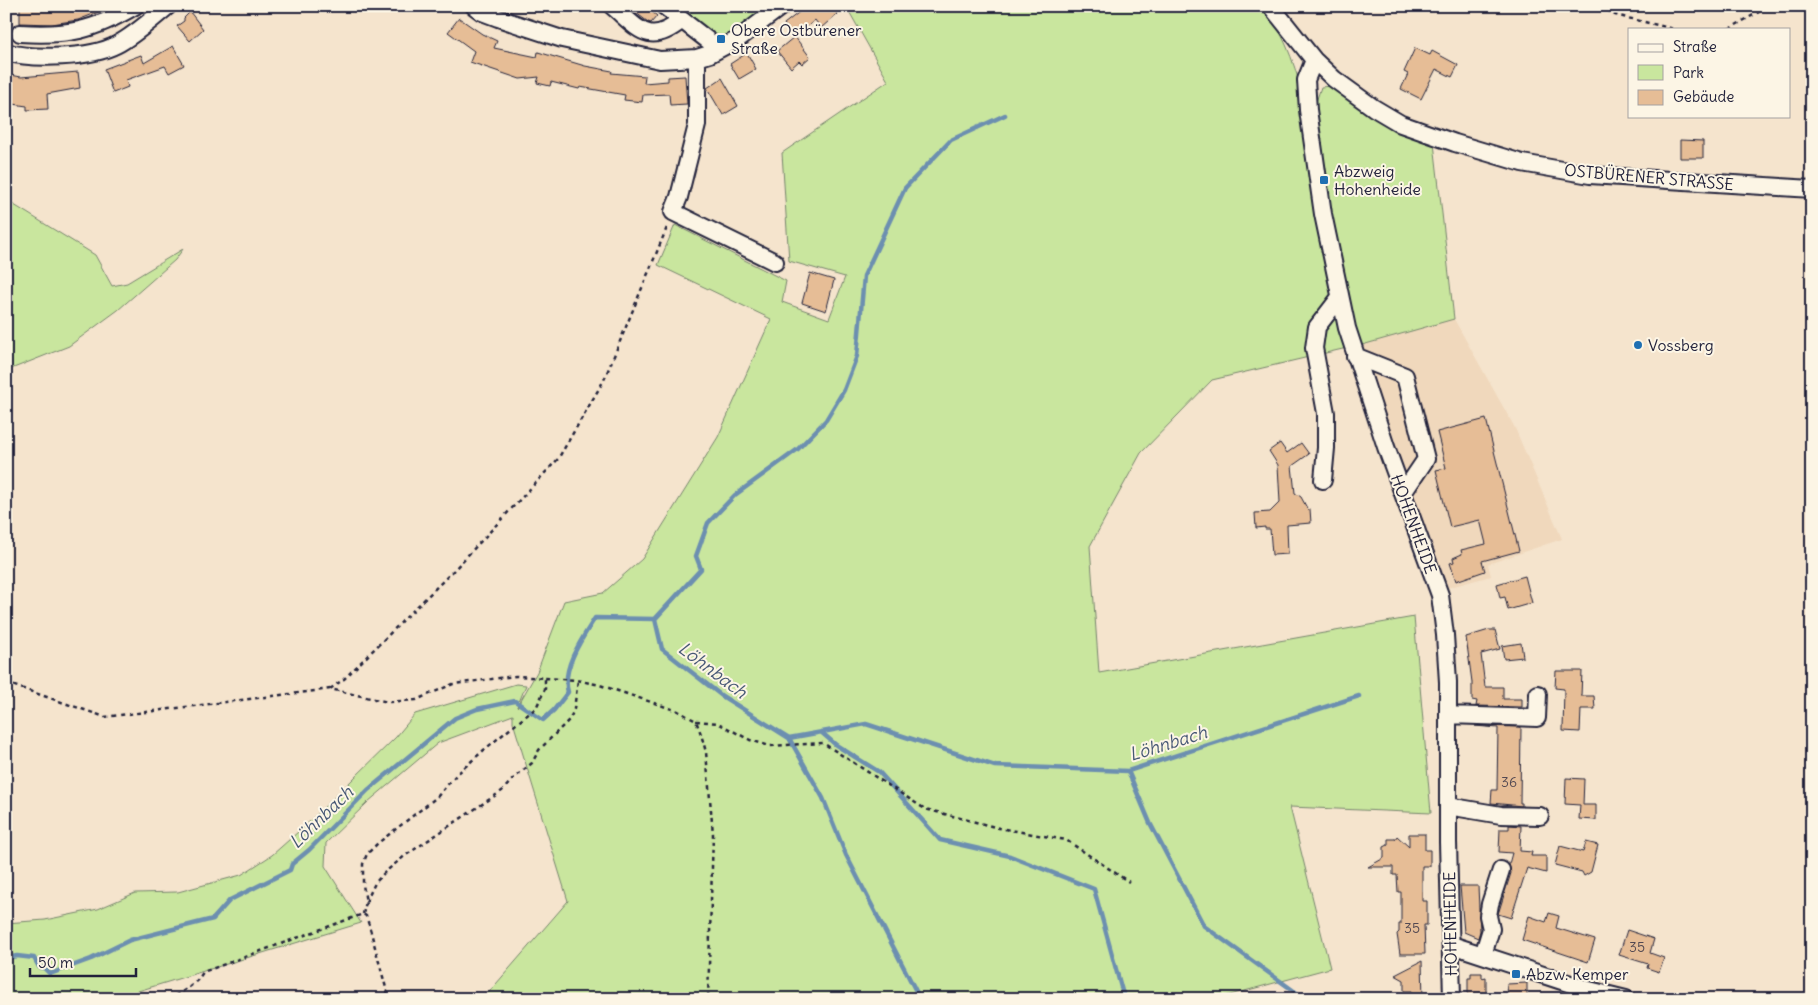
<svg xmlns="http://www.w3.org/2000/svg" width="1818" height="1005" font-family="Delius,sans-serif">
<style>
.built{fill:#f0d8bc}
.green{fill:#c9e69e;stroke:#76846c}
.lines{fill:none;stroke-linecap:round;stroke-linejoin:round}
.stream{stroke:#6c8fb0;stroke-width:4.5}
.building{fill:#e6bd96;stroke:#22223b}
.minor-casing{stroke:#22223b;stroke-width:20}
.path{stroke:#22223b;stroke-width:2.5;stroke-dasharray:4 4;stroke-linecap:butt}
.minor{stroke:#fcf5e5;stroke-width:16}
.poi-dot{fill:#1f6fb2;stroke:#fcf5e5;stroke-width:2}
.labels{text-anchor:middle;dominant-baseline:central;stroke-width:4;stroke-linejoin:round;paint-order:stroke}
.number-label{font-size:14px;fill:#534952}
.poi-label{font-size:16px;fill:#22223b;stroke:#fcf5e5;text-anchor:start}
.street-label{font-size:16px;fill:#22223b;stroke:#fcf5e5}
.water-label{font-size:18px;font-style:italic;fill:#475876;stroke:#fcf5e5}
</style>
<rect width="100%" height="100%" fill="#f5e4cd"/>
<filter id="ink" filterUnits="userSpaceOnUse"><feTurbulence type="fractalNoise" baseFrequency=".02" numOctaves="2"/><feDisplacementMap in="SourceGraphic" scale="10" xChannelSelector="R" yChannelSelector="G"/><feConvolveMatrix kernelMatrix="1 2 1 2 8 2 1 2 1" color-interpolation-filters="sRGB"/></filter>
<g filter="url(#ink)">
<!-- built -->
<path class="built" d="M1454,319l61,109 47,111 -74,25 3,12 -48,13 -88,-242z"/>
<!-- green -->
<path class="green" d="M673,6h95l-45,37z
M846,6h416c39,43 48,128 59,183 10,53 20,106 30,158l-139,33 -71,73 -51,93 9,127 315,-56 17,196 -141,-6 40,161 -115,31h-732l85,-98 -55,-179v-7l-75,28 -70,59 -42,41 -1,23 36,57 -249,76h-106v-76l39,-3 53,-11 37,-16 43,-1 63,-17 31,-20 35,-31 89,-87 19,-23 101,-30 10,1 -9,22 20,-35 27,-71 39,-8 39,-34 76,-122 53,-118 -113,-54 17,-40 111,56 -4,21 47,17 16,-42 -56,-16 -7,-108 106,-72z
M1330,86l104,57 20,176 -99,28 -29,-131 -10,-114 5,-15z
M6,200l89,55 17,31 15,-3 56,-34 -8,11 -57,50 -49,36 -63,25z"/>
<g class="lines">
<!-- stream -->
<path class="stream" d="M655,619l46,-50 -5,-13 12,-33 27,-28 63,-46 28,-29 18,-30 13,-34 7,-80 41,-88 46,-48 54,-25
M821,732l15,13 43,27 61,68 70,16 84,33 28,102 4,8
M789,738l34,60 23,57 74,144
M1128,771l22,52 54,103 101,73
M6,958l11,-2 17,2 5,9 5,1 6,6 41,-15 39,-19 83,-21 17,-19 60,-30 2,-6 17,-14 59,-60 87,-72 22,-9 38,-8 28,19 11,-10 14,-18c-7,-24 15,-55 27,-74l60,1 7,30 60,47 67,42 77,-14 129,42 133,5 231,-75"/>
</g>
<!-- building -->
<path class="building" d="M51,6h63l-36,14 -26,4 -32,-1v-16z
M627,6h18l12,10 -6,7 -3,-1z
M807,6h24l6,8 -16,14 -6,-8 -20,17 15,20 -8,7 -3,-3 -8,7 -14,-17 17,-14 -10,-13z
M190,12l13,17 -13,12 -13,-15 7,-5v-3z
M459,18l23,16 15,7 -3,7 43,9 1,-5 47,14 27,5 -1,2 34,3 -1,7 24,-2v-4l17,-1 2,28 -17,1 -1,-11 -26,1 -1,7 -18,-2 1,-5 -45,-8 -1,2 -28,-7 -1,4 -13,-3 2,-6 -19,2 -50,-17 4,-11 -26,-19z
M173,46l11,19 -15,8 -4,-7 -39,14 2,7 -15,6 -9,-24 37,-14 3,8z
M1415,48l15,7 2,-4 26,14 -6,12 -16,-8 -15,30 -20,-10 7,-15 -4,-2z
M747,53l9,16 -17,10 -9,-15z
M78,72l2,16 -33,6 1,15 -21,1v-4l-21,-3v-29l15,3z
M722,78l16,28 -15,9 -16,-27z
M1680,140l23,1v17h-23z
M810,273l24,7 -8,31 -24,-8z
M1486,419l33,132 -37,10 3,10 -29,10 -6,-18 4,-1 -1,-4 9,-4 -1,-4 25,-6 -6,-24 -30,7 -14,-57 10,-2 -9,-36z
M1280,443l7,10 14,-10 8,11 -17,12 3,27 6,4 7,13 2,-1 1,14 -24,2 1,29 -16,1 -2,-26h-5v-2l-9,1 -1,-15 15,-1 10,-10 -2,-37 -9,-14z
M1525,576l7,27 -24,7 -3,-13 -5,1 -3,-14z
M1489,630h6l5,19 -19,5 4,33h18v12h19v8l-46,-1 1,-5 -5,-1v-18l-6,-45z
M1521,643l2,14 -19,2 -2,-13z
M1556,671h26l-1,25h13l1,13h-14l-1,23 -17,-1 1,-42 -9,-1z
M1475,726l46,1 -1,76h2v3l-31,-3 1,-13h5l1,-62z
M1566,778l18,1 -1,26h13v15l-17,-1 1,-14 -15,-1z
M1509,825l12,1 -1,25 12,1 -1,4h15v17l-19,-5 -16,50 -13,-4 13,-41 -2,-9 3,-11 -13,-1 1,-23h9z
M1409,834h16v16h5v16h-8v35h5v24h-3l1,29h-25l-3,-20 2,-2v-8h2v-32h-3l-1,-17h-4v-8h-25l16,-9v-11l4,-2v-6h7l2,-3 12,11z
M1586,842l12,3 -7,27 -7,4 -2,-4 -27,-7 5,-19 23,6z
M1460,886h18l2,45 -2,7 -14,-6z
M1549,913l10,3 -3,12 39,12 -7,22 -66,-22 7,-24 17,6z
M1627,930l27,9 -4,14 14,5 -5,14 -12,-4 1,-4 -29,-9z
M1422,961l1,38h-11v-8h-8v-11l-9,-5z
M1471,973h11v5l4,-1v21l-18,1v-21h3z
M1527,983v16h-19l-1,-15z"/>
<g class="lines">
<defs>
<path id="minor" d="M474,6l8,6 16,6 64,21 98,21 37,-2 13,-4 28,-15 44,-33
M612,6c27,23 37,41 70,14
M664,6l55,43
M1271,6l43,54 20,19 40,29 27,16 54,19 67,20 68,12 222,14
M20,33c48,3 73,-2 115,-27
M6,52c27,8 85,6 110,-7 19,-10 35,-25 52,-39
M697,58v67l-18,72 -6,15 102,50
M1314,60l-8,20 2,30 15,104 24,114 39,119 54,148 5,40 3,47v160l4,157
M1355,356l50,20 21,83 -23,34
M1323,480l3,-32v-35l-12,-65 3,-21 23,-30
M1448,715l89,3 1,-24
M1448,806l53,9 39,1
M1452,945l137,45 37,9
M1483,955l8,-26 -3,-13 2,-12 11,-34"/>
</defs>
<!-- minor casing -->
<use href="#minor" class="minor-casing"/>
<!-- path -->
<path class="path" d="M1600,6l15,9 59,14
M1729,29l40,-23
M6,683l99,34 225,-28 58,13 28,-2 37,-16 63,-8 60,4 24,5 78,26 18,10 5,13 5,18 7,82 -5,165
M330,689l14,-10 109,-108 105,-112 46,-79 64,-155
M696,721l22,2 32,17 20,6 53,-3 102,66 74,19 67,12 63,42
M366,902l9,-19 10,-11 21,-17 96,-64 12,-13 18,-15 7,-13 31,-31 4,-10 4,-29
M363,914l3,-12 -3,-17v-21l4,-10 11,-11 59,-46 19,-22 29,-26 51,-41 9,-19v-10
M168,999c14,-7 27,-13 35,-27l160,-58 3,2 3,9 20,74"/>
<!-- minor -->
<use href="#minor" class="minor"/>
</g>
</g>
<!-- markers -->
<g class="poi-dot">
<rect x="716" y="34" width="10" height="10" rx="2.5"/>
<rect x="1319" y="175" width="10" height="10" rx="2.5"/>
<circle cx="1638" cy="345" r="5"/>
<rect x="1511" y="969" width="10" height="10" rx="2.5"/>
</g>
<g class="labels">
<!-- number labels -->
<g class="number-label">
<text x="1509" y="782">36</text>
<text x="1412" y="928">35</text>
<text x="1637" y="947">35</text>
</g>
<!-- poi labels -->
<g class="poi-label">
<text x="731" y="30">Obere Ostbürener<tspan x="731" dy="18">Straße</tspan></text>
<text x="1334" y="171">Abzweig<tspan x="1334" dy="18">Hohenheide</tspan></text>
<text x="1648" y="345">Vossberg</text>
<text x="1526" y="974">Abzw. Kemper</text>
</g>
<!-- street labels -->
<g class="street-label">
<text transform="translate(1649 177) rotate(5)">OSTBÜRENER STRASSE</text>
<text transform="translate(1414 524) rotate(70)">HOHENHEIDE</text>
<text transform="translate(1450 924) rotate(-91)">HOHENHEIDE</text>
</g>
<!-- water labels -->
<g class="water-label">
<text transform="translate(713 670) rotate(37)">Löhnbach</text>
<text transform="translate(1168 743) rotate(-17)">Löhnbach</text>
<text transform="translate(321 817) rotate(-44)">Löhnbach</text>
</g>
</g>
<!-- margin -->
<rect width="1818" height="1005" fill="none" stroke="#fcf5e5" stroke-width="25"/>
<rect x="12" y="12" width="1793" height="980" fill="none" stroke="#22223b" stroke-width="2" filter="url(#ink)"/>
<!-- legend -->
<rect x="1628" y="28" width="162" height="90" fill="#fcf5e5" stroke="#a5a1a1"/>
<rect x="1638" y="44" width="25" height="8" fill="#fcf5e5" stroke="#a5a1a1"/>
<text x="1673" y="52" font-size="15" fill="#22223b">Straße</text>
<rect x="1638" y="65" width="25" height="15" fill="#c9e69e" stroke="#a5a1a1"/>
<text x="1673" y="78" font-size="15" fill="#22223b">Park</text>
<rect x="1638" y="90" width="25" height="15" fill="#e6bd96" stroke="#a5a1a1"/>
<text x="1673" y="102" font-size="15" fill="#22223b">Gebäude</text>
<!-- scale -->
<path d="M30 968v8h106v-8" fill="none" stroke="#22223b" stroke-width="2.5"/>
<text x="38" y="968" font-size="15" fill="#22223b" stroke="#fcf5e5" stroke-width="4" paint-order="stroke">50 m</text>
</svg>
